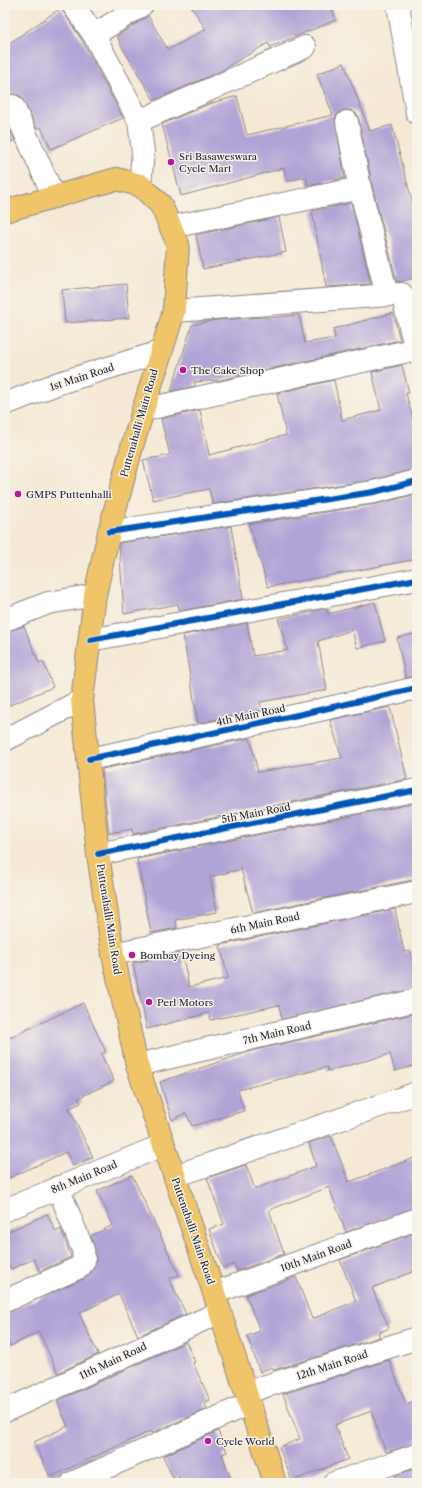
<svg xmlns="http://www.w3.org/2000/svg" width="422" height="1488" font-family="'Libre Caslon Text',serif">
<style>
.building{fill:#b0a3d6}
.lines{fill:none;stroke-linecap:round;stroke-linejoin:round}
.minor-casing{stroke:#8c8688;stroke-width:24}
.major-casing{stroke:#8c8688;stroke-width:24}
.minor{stroke:#fff;stroke-width:22}
.major{stroke:#f0c469;stroke-width:22}
.cycleway-casing{stroke:#f7f3e8;stroke-width:8}
.cycleway{stroke:#0057b8;stroke-width:6}
.poi-dot{fill:#b5179e;stroke:#f7f3e8;stroke-width:1.5}
.labels{text-anchor:middle;dominant-baseline:central;stroke-width:3;stroke-linejoin:round;paint-order:stroke}
.poi-label{font-size:10px;fill:#22223b;stroke:#f7f3e8;text-anchor:start}
.street-label{font-size:10px;fill:#22223b;stroke:#f7f3e8}
</style>
<rect width="100%" height="100%" fill="#f7f3e8"/>
<filter id="ink" filterUnits="userSpaceOnUse"><feTurbulence type="fractalNoise" baseFrequency=".025" numOctaves="2"/><feDisplacementMap in="SourceGraphic" scale="8" xChannelSelector="R" yChannelSelector="G"/><feConvolveMatrix kernelMatrix="1 2 1 2 8 2 1 2 1" color-interpolation-filters="sRGB"/></filter>
<filter id="wash" filterUnits="userSpaceOnUse"><feTurbulence type="fractalNoise" baseFrequency=".012" numOctaves="4" result="noise"/><feDisplacementMap in="SourceGraphic" scale="16" xChannelSelector="R" yChannelSelector="G"/><feGaussianBlur stdDeviation="0.9" result="paint"/><feColorMatrix in="noise" values="0 0 0 0 0 0 0 0 0 0 0 0 0 0 0 0 0 1.4 0 .05"/><feComposite in="paint" operator="in"/></filter>
<g filter="url(#wash)">
<rect width="100%" height="100%" fill="#f5e9d5"/>
<g id="blocks">
<!-- building -->
<path class="building" d="M190,5h140l6,15 -66,27 -2,-4 -49,29 -65,28 -32,-53 -5,-11 31,-20 20,34 38,-21z
M61,8l22,34 40,76 -72,31 -10,-22 -4,2 -16,-33 -7,-2 -9,3v-51z
M344,63l26,68 22,-6 25,95v58l-20,4 -25,-97 -13,-65 -2,-6 -6,-4h-7l-5,3 -4,5 10,60 -37,8 -2,-9 -19,4 -3,-13 -103,28 -19,-72 47,-20 28,-8 10,39 86,-20 -16,-41z
M5,119l10,21 -10,5z
M351,203l20,81 -45,3 -14,-76z
M279,217l7,35 -83,17 -7,-34z
M126,284l3,34 -64,5 -3,-33z
M393,313l7,27 -180,40 -26,2 1,4 -24,5 21,-66 24,-5 51,-3v1l32,-3 6,28 30,-5 -2,-9z
M402,365l7,28h-3l11,42v34l-45,11 -159,24 -4,-15 -56,11 -10,-40 27,-5 -9,-36 39,-9 9,45 77,-20 -9,-42 57,-13 8,40 39,-10 -9,-38z
M417,494v65l-149,28 -19,-63 127,-20z
M231,526l12,73 -64,12 -1,-7 -54,10 -5,-71z
M375,602l10,39 -28,7 -5,-18 -34,11 9,49 -67,12 2,8 -64,13 -15,-88 64,-12 6,33 35,-6 -10,-31 48,-10 2,5z
M24,626l15,37 4,-2 10,26 -48,20v-75z
M417,633v43l-11,2 -9,-40z
M390,707l17,72 -274,55 -1,-5 -23,4 -7,-64 148,-31 8,34 84,-14 -12,-38z
M417,803v76l-164,34 -12,-44 -31,8 7,35 -42,8 2,8 -26,5 -14,-74z
M395,909l9,43 7,-1 6,37 -135,31 -3,-14 -68,15 -2,-7 -62,16 -14,-66 49,-10 7,34 39,-9 -8,-33z
M83,1003l23,49 -5,2 13,27 -36,17 3,5 -12,5 24,49 -20,9 -7,-14 -61,28v-140z
M417,1013v52l-22,6 -5,-17 -62,17 -1,-4 -89,23 6,21 -52,15 -6,-13 -14,7 -12,-38 91,-31z
M331,1136l18,46 68,-25v50l-71,25 -17,-45 -60,23 15,44 -47,17 -3,-7 -11,4 -14,-39 15,-5 -17,-46 39,-13 9,24 61,-23 -7,-23z
M132,1175l47,100 -10,4 17,35 -48,22 -19,-42 -40,19 19,41 -40,19 -19,-41 -29,14 -5,-9v-24l80,-35 5,-4 6,-14 -1,-11 -4,-13 22,-11 -16,-34z
M47,1214l9,18 5,-3 10,28 -31,14 -6,-12 -23,10 -6,-13v-23z
M417,1232v38l-45,18 17,40 -11,5 2,4 -106,33 -2,-3 -12,5 -13,-36 13,-5 -14,-36 50,-18 16,42 44,-18 -16,-41z
M186,1342l9,20 -2,1 17,37 -6,3 3,6 -55,24 -1,-2 -101,46 -16,-35 34,-16 -11,-25z
M389,1360l17,44 11,-4v43l-31,9 -15,-41 -36,14 13,34 -56,22 -13,-34 21,-8 -17,-45z
M218,1431l9,21 -5,2 10,29h-51l-3,-8 -5,3 -10,-22z
M417,1468v15h-19l-3,-8z"/>
</g>
</g>
<g filter="url(#ink)">
<use href="#blocks" fill-opacity="0" stroke="#8c8688" stroke-width="1"/>
<g class="lines">
<defs>
<path id="minor" d="M73,5l21,30 45,86 4,31 -3,33
M398,5l19,108
M94,35l48,-30
M13,106l41,91
M139,121l166,-74
M347,122l13,66 27,107
M171,227l189,-39
M174,311l228,-17 15,60
M5,404l54,-21 101,-31
M143,410l274,-61
M109,532l265,-40 43,-11
M5,620l43,-17 47,-8
M90,640l327,-61
M5,740l77,-40
M89,759l204,-43 124,-28
M98,854l319,-64
M113,954l304,-62
M137,1065l280,-65
M175,1176l242,-83
M5,1210l158,-65
M214,1293l203,-74
M5,1301l75,-34 4,-6 -1,-11 -25,-63
M247,1392l170,-54
M5,1411l215,-99
M72,1483l178,-80
M334,1483l83,-28"/>
<path id="major" d="M5,211l111,-32 24,6 21,20 17,39 -4,67 -41,132 -24,89 -14,63 -13,105 16,154 15,100 24,111 77,228 61,190"/>
</defs>
<!-- minor casing -->
<use href="#minor" class="minor-casing"/>
<!-- major casing -->
<use href="#major" class="major-casing"/>
<!-- minor -->
<use href="#minor" class="minor"/>
<!-- major -->
<use href="#major" class="major"/>
<defs>
<path id="cycleway" d="M109,532l265,-40 43,-11
M90,640l327,-61
M89,759l204,-43 124,-28
M98,854l319,-64"/>
</defs>
<!-- cycleway casing -->
<use href="#cycleway" class="cycleway-casing"/>
<!-- cycleway -->
<use href="#cycleway" class="cycleway"/>
</g>
</g>
<!-- markers -->
<g class="poi-dot">
<circle cx="171" cy="162" r="4"/>
<circle cx="183" cy="370" r="4"/>
<circle cx="18" cy="494" r="4"/>
<circle cx="132" cy="955" r="4"/>
<circle cx="149" cy="1002" r="4"/>
<circle cx="208" cy="1441" r="4"/>
</g>
<g class="labels">
<!-- poi labels -->
<g class="poi-label">
<text x="179" y="156">Sri Basaweswara<tspan x="179" dy="12">Cycle Mart</tspan></text>
<text x="191" y="370">The Cake Shop</text>
<text x="26" y="494">GMPS Puttenhalli</text>
<text x="140" y="955">Bombay Dyeing</text>
<text x="157" y="1002">Perl Motors</text>
<text x="216" y="1441">Cycle World</text>
</g>
<!-- street labels -->
<g class="street-label">
<text transform="translate(82 377) rotate(-18)">1st Main Road</text>
<text transform="translate(139 423) rotate(-74)">Puttenahalli Main Road</text>
<text transform="translate(251 715) rotate(-12)">4th Main Road</text>
<text transform="translate(256 813) rotate(-11)">5th Main Road</text>
<text transform="translate(109 919) rotate(81)">Puttenahalli Main Road</text>
<text transform="translate(265 923) rotate(-12)">6th Main Road</text>
<text transform="translate(277 1033) rotate(-13)">7th Main Road</text>
<text transform="translate(84 1177) rotate(-22)">8th Main Road</text>
<text transform="translate(193 1231) rotate(71)">Puttenahalli Main Road</text>
<text transform="translate(316 1256) rotate(-20)">10th Main Road</text>
<text transform="translate(113 1361) rotate(-25)">11th Main Road</text>
<text transform="translate(332 1365) rotate(-18)">12th Main Road</text>
</g>
</g>
<!-- margin -->
<rect width="422" height="1488" fill="none" stroke="#f7f3e8" stroke-width="20"/>
</svg>
